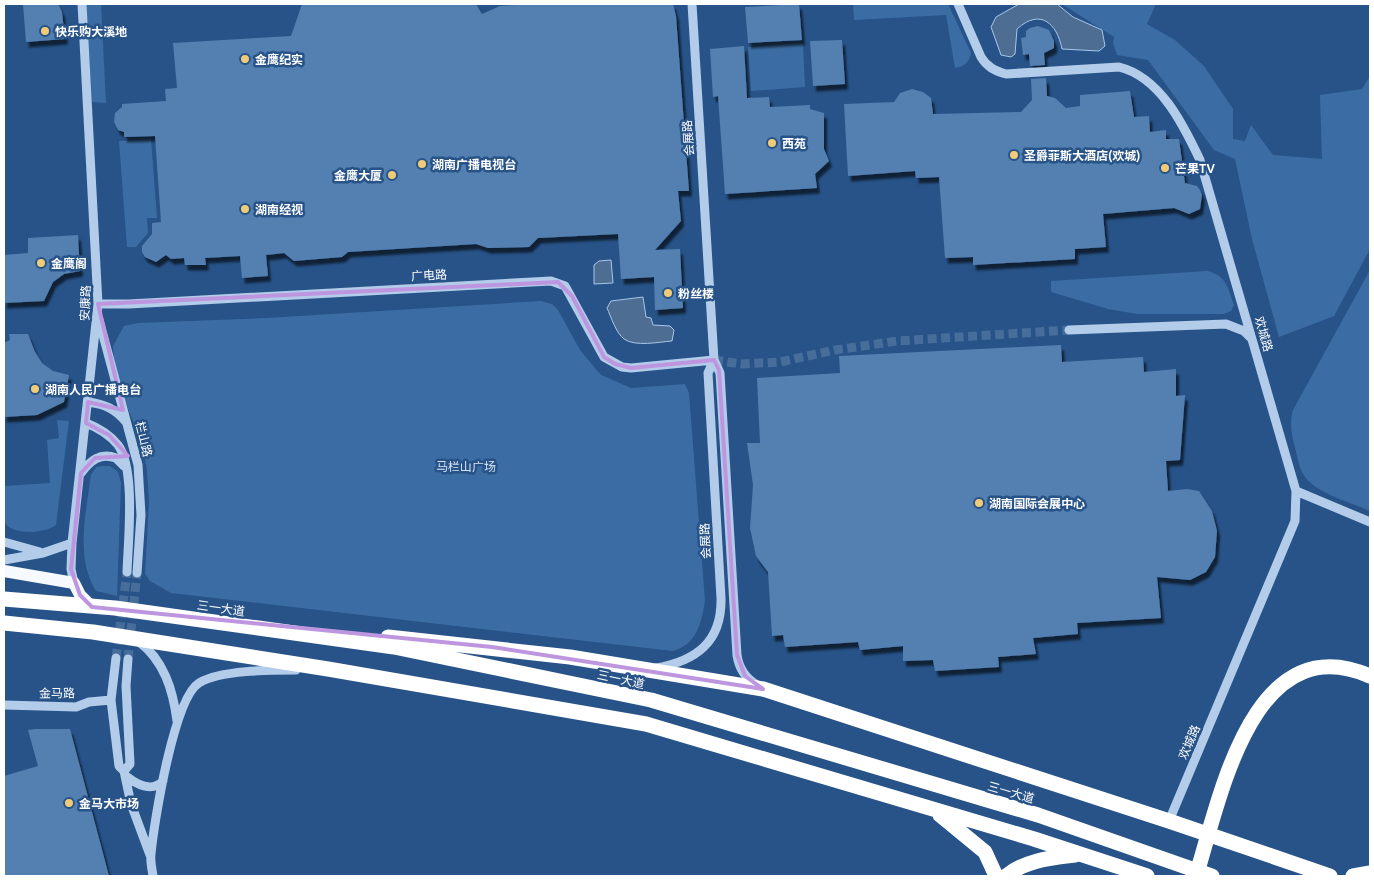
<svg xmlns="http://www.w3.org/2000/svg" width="1374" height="880" font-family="Ubuntu,'Noto Sans SC',sans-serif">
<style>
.green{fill:#3b6da4}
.water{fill:#4e6d92;stroke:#a7c7e9}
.building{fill:#537fb1;filter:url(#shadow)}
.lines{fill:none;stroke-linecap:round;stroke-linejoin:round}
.minor-tunnel{stroke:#476d9a;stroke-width:9;stroke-dasharray:9 4.5;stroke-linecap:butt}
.minor{stroke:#b3cce9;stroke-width:9}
.major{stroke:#f6f9fe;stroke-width:12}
.highway{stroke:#fff;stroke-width:15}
.marked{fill:none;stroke:#bd96df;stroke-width:4;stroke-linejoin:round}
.poi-dot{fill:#f1cc78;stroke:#275388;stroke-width:2}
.labels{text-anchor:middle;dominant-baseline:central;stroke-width:5;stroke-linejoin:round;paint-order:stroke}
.poi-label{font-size:12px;font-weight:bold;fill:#fff;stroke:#275388;text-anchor:start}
.street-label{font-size:12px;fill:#fff;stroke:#275388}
.park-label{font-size:12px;fill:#d7e6f7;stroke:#275388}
</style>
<defs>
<filter id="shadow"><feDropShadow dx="3" dy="5.5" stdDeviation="1" flood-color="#0009"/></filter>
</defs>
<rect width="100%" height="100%" fill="#275388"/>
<!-- green -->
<path class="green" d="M86,4h15l5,99 -14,-1z
M853,4h95l23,49c-2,10 -6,13 -16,15l-9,-53 -92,5z
M1062,4h94l-9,20 28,16 29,26 29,43v30l12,2 6,-16 22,30 49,4 -2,-64 42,-6 8,-13v173l-36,67 -55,21 -27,-98 -17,-80 -21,-9 -66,-90 -31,-5 -4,-12 1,-6z
M803,43l2,44 -54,4 -3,-44z
M151,139l6,79h-10l1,15 -12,14h-9l-8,-106z
M1370,270v241c-19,-9 -51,-16 -65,-34 -6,-8 -7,-19 -10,-29 -3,-13 -6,-24 -2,-38z
M1207,271c19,4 21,17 27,34l-3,6 -7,3h-87l-29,-5 -57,-17v-11z
M541,301l11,3 6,6 22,40 21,25 30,13 54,-4 4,9 16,208c-4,23 -8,43 -32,50l-502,-58 -21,-12 -5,-7 4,-72 -2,-32 -5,-28 -14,-33 -14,-46 -1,-17 11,-20 14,-3 129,-5z
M57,420l12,1 -13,104c-11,9 -48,11 -52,-5v-34l46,-3 -3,-43 12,-2z
M104,466h6l8,6 3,11 -4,113 -21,-5c-21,-34 -10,-78 -5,-116l5,-8z"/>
<!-- water -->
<path class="water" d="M1019,4h38l16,13 29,13 3,16 -6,5 -37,-2c-5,-26 -22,-41 -45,-20l-2,25 -4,3 -10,-2 -10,-28 5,-10z
M611,260l2,23 -19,1v-19l5,-4z
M643,297l3,20 5,1 2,7 17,1 4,4 -2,11c-13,1 -37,6 -48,-2 -8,-6 -13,-22 -17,-31l4,-7z"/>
<!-- building -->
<path class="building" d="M23,4h35l4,8 3,27 -39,3z
M302,4h174l6,10 18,-8 31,-2h142l3,12 13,175h-11l3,30 -26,29 25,-1 3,59 -28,2 -1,-33 -33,2 -3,-45 -80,4 -9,9 -41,1 -12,-4 -128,8 -6,5 -48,4 -10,-8 -18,2 2,21 -26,2 -2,-22 -35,2 1,7h-21l-1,-7 -13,1 -5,-4 -10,7 -11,-5 -3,-5v-6l10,-12v-11l9,-1 -6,-86 -31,1v-5l-6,-2 -4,-8 1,-9 7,-6v-3l44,-3 -1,-12 12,-1 -4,-45 118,-7z
M799,4l3,36 -54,3 -3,-36z
M1038,26l11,4 5,11v7l-10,5 1,12 -15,1 -1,-12 -6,1 -2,-17 5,-1v-6l4,-3z
M842,40l3,44 -32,2 -3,-45z
M744,46l3,52 22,-1 1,10 40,-2v4l14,4v36l5,12 -14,13 2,14 -92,6 -7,-98 -5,1 -3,-48z
M1046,78l1,18 8,2 11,10 14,-2v-11l50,-4 4,26 15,-1 1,16 16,-2v9h13l6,44 12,3 3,4 2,5 -2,14 -11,5 -15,-6 -71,6 3,33 -31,2v10l-102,6v-8l-28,1 -6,-81 -23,1 -1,-7 -67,5 -4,-72 50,-2 6,-9 12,-4 11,3 8,6 2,16 88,-2 11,-12 -1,-21z
M78,235l2,36 -16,3 -11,8 -9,19 -40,2v-48l24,-2v-15z
M9,334h19l7,18 7,11 11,8 16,4 -5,27 -27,13 -33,2v-74l6,-3z
M1061,345l1,17 81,-5 1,15 32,-3v27l9,-1 -5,65 -14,1 2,30 19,-2 12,2 13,20 5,20 -2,26 -9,15 -16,8 -33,-3 4,41 -84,5 1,11 -45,4 3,16 -38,3 1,10 -64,4 -2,-11 -30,1v-15l-43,4 -2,-8 -73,5 -2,-12 -11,1 -4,-64 -12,-16 -6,-28 3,-43 -6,-42h13l-3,-65 83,-5 -1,-17z
M35,729h35l39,147h-105v-100l34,-10 -10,-36z"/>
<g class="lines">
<!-- minor-tunnel -->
<path class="minor-tunnel" d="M714,360l27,4 39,-2 55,-12 62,-9 172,-11
M116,658l11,-86
M128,659l9,-86"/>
<!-- minor -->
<path class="minor" d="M692,4l22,356 6,13 17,282c2,14 8,23 20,30
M958,4l23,53c6,10 14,14 25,17l113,-7c41,10 64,57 81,93l96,331 -1,30 -126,300
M98,304h31l422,-23 14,5 39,71 18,10 9,1 83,-8
M99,320l39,145 3,50 -4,58
M1069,330l157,-6 18,7 7,7
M88,402c16,2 28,7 38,20
M86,423c13,5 23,11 32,22 18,24 10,97 9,127
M81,473c9,-12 19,-21 35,-15l8,8
M1296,491l74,31
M4,542l36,10
M4,560l39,-7 29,-10
M74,583l-3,-14 1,-26 26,-239 -16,-300
M138,641c26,19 35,49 39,80
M116,658l-5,42 8,66 5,5 7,33 19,51
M656,668c40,-7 66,-26 65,-70l-13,-225 6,-13
M4,705l72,2 13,-5 22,-2
M124,771l6,-7 -4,-78 2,-27
M126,776c10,8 26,17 37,5
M153,876c-1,-7 -3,-15 -2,-22 3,-32 23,-156 48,-171 21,-13 72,-13 97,-13"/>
<!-- major -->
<path class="major" d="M4,571l70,12 6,12 12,12"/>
<!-- highway -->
<path class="highway" d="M4,599l111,9 279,39 257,53 387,115 174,61
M4,623l89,9 235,37 318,55 388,115 113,37
M388,637l182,20 193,32 406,132 161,55
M940,815l45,37 11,24
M1006,876c20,-16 44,-18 69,-21
M1196,876c24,-77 56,-251 174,-200
M1353,876l17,-3"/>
</g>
<!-- marked area -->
<path class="marked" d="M558,282l14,14 32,61 11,7 16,4 83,-8 5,10 18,285 8,21 18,13 -271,-42 -400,-40 -12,-12 -9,-26 10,-96 14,-15 33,-2 -19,-21 -23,-12 2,-21 35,8 -25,-106z"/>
<!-- markers -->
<g class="poi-dot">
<circle cx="45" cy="31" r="5"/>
<circle cx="245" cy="59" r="5"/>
<circle cx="772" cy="143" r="5"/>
<circle cx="1014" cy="155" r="5"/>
<circle cx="422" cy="164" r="5"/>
<circle cx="1165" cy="168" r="5"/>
<circle cx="392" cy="175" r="5"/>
<circle cx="245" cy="209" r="5"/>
<circle cx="41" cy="263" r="5"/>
<circle cx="668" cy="293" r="5"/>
<circle cx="35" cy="389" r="5"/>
<circle cx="979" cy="503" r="5"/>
<circle cx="69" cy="803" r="5"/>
</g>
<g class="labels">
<!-- poi labels -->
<g class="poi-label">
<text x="55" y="31">快乐购大溪地</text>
<text x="255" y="59">金鹰纪实</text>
<text x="782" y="143">西苑</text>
<text x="1024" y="155">圣爵菲斯大酒店(欢城)</text>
<text x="432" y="164">湖南广播电视台</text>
<text x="1175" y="168">芒果TV</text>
<text x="382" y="175" text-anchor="end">金鹰大厦</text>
<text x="255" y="209">湖南经视</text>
<text x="51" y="263">金鹰阁</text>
<text x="678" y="293">粉丝楼</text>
<text x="45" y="389">湖南人民广播电台</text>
<text x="989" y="503">湖南国际会展中心</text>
<text x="79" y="803">金马大市场</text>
</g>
<!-- street labels -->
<g class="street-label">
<text transform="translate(688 138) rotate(-94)">会展路</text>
<text transform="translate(429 275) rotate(-3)">广电路</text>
<text transform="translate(85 303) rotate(-88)">安康路</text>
<text transform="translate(1264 334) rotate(74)">欢城路</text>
<text transform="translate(144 439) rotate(76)">栏山路</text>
<text transform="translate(705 541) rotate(-93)">会展路</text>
<text transform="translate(221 608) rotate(8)">三一大道</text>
<text transform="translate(621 679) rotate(12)">三一大道</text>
<text transform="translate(57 693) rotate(-1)">金马路</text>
<text transform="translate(1189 742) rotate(-67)">欢城路</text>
<text transform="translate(1011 792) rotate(16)">三一大道</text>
</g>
<!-- park labels -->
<g class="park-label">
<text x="466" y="466">马栏山广场</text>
</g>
</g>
<!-- border -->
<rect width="1374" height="880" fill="none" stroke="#ffffff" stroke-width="10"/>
</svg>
